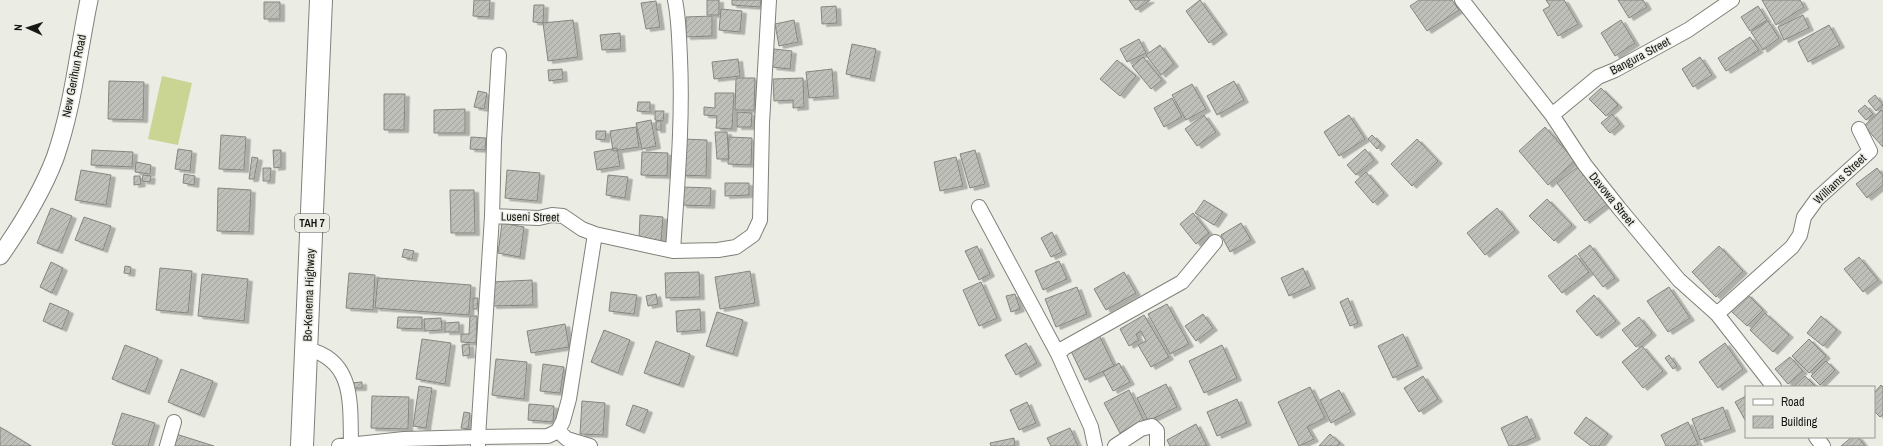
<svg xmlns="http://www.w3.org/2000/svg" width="1883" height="446" font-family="'Archivo Narrow',sans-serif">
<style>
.pitch{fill:#cad493}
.building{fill:url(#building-hatch);stroke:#858680;filter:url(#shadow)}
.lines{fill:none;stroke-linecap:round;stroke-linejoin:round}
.minor-casing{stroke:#80817a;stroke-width:16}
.tertiary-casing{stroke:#80817a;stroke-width:19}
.trunk-casing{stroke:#80817a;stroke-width:24}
.minor{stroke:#fff;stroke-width:14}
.tertiary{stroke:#fff;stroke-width:17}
.trunk{stroke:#fff;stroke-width:22}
.labels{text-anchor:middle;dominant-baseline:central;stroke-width:3;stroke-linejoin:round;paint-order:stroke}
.shield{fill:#ebede5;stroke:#565753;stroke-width:1}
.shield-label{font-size:11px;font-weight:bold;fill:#161714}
.street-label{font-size:12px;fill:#161714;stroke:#ebede5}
</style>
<defs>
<pattern id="building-hatch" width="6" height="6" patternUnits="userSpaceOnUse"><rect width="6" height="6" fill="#bebfb8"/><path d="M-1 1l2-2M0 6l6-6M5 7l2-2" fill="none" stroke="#a3a39d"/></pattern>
<filter id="shadow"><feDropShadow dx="4.5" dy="2.5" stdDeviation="0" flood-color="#0004"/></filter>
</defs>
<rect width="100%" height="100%" fill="#ebede5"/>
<!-- pitch -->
<path class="pitch" d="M162,76l30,7 -14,62 -30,-6z"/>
<!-- building -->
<path class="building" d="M474,0h16l-1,17 -16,-1z
M707,0h12v15h-12z
M732,0h29l-1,7 -28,-2z
M1129,0h21l-14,10z
M1200,0l23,32 -14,11 -23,-32z
M1419,0h33l7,10 -32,21 -17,-25z
M1546,0h18l14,24 -20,12 -15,-26 7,-4z
M1618,0h25l4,7 -18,11z
M1762,0h38l4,7 -28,18z
M656,1l4,26 -14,2 -5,-26z
M264,2h16v17h-16z
M534,5h10l-1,18 -10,-1z
M836,6l1,17 -15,1 -1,-17z
M1758,6l9,14 -17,11 -9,-14z
M721,9l21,2 -2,21 -21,-2z
M1803,15l6,13 -25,12 -6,-13z
M712,16v20l-26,1v-20z
M573,20l5,37 -30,4 -5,-38z
M794,20l4,22 -19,4 -4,-22z
M1621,20l14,23 -20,13 -14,-23z
M1768,21l11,17 -16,12 -12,-18z
M1829,25l11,20 -32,17 -10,-20z
M620,33l1,16 -19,1 -2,-15z
M1750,37l9,13 -33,21 -8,-13z
M1139,39l7,14 -19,9 -7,-13z
M852,44l24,5 -6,30 -24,-5z
M1160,45l14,19 -13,11 -15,-20z
M774,49l18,2 -2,18 -18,-2z
M1143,57l19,23 -11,9 -19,-23z
M1700,57l12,18 -19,12 -11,-18z
M738,59l2,17 -26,3 -2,-17z
M1117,60l19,16 -16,20 -20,-17z
M562,69l1,10 -14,2 -1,-11z
M832,69l2,27 -25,2 -3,-26z
M736,78h19l-1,32h-19z
M803,78l1,29 -11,1v-8l-19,1 -1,-22z
M109,81l35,1 -1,38 -35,-1z
M1234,81l10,19 -27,15 -10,-19z
M1192,84l14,25 -20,11 -14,-25z
M1601,88l17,17 -12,11 -17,-17z
M478,91l9,2 -3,16 -10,-2z
M715,93h19l-2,36 -16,-1 1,-12 -13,-1v-8l11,1z
M384,94h21l-1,36h-20z
M1875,95l8,10 -7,6 -8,-10z
M1172,98l10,19 -18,10 -10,-19z
M638,102h12v10l-13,-1z
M1865,105l8,9 -7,6 -8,-9z
M465,109v24h-31v-23z
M1881,110l2,2v35l-19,-21z
M655,111h9l-1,10 -8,-1z
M737,112l15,1 -1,14h-14z
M1612,114l8,10 -10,9 -9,-10z
M1204,115l12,17 -19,14 -12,-17z
M1349,115l16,24 -26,17 -15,-24z
M651,120l5,26 -14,3 -6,-26z
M656,121h5v9h-5z
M636,127l3,20 -26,4 -3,-20z
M1545,127l30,34 -27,24 -29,-34z
M596,131h10l-1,9 -9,-1z
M715,132h12l2,27h-12z
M221,135l25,2 -2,33 -25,-1z
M1372,135l9,9 -4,5 -9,-10z
M471,137l15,1 -1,12 -15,-1z
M729,137l23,1 -1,27 -23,-1z
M683,139l24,1 -1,36 -24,-1z
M1417,139l21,22 -26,25 -21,-22z
M617,148l3,18 -23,4 -3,-18z
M178,149l14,2 -2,20 -15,-2z
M1365,149l9,11 -18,15 -9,-10z
M92,150l41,2 -1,15 -41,-2z
M273,150h8v17l-7,1z
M975,150l10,34 -15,4 -10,-34z
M642,152l26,1 -1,23 -26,-1z
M252,157l6,1 -4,21h-5z
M956,157l7,29 -23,5 -6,-29z
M136,162l15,3 -1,9 -15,-2z
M1579,166l28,38 -22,17 -28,-38z
M263,168h8l-1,13h-7z
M1877,168l6,8v9l-16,13 -11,-14z
M81,170l30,5 -5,30 -31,-5z
M507,170l33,3 -3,28 -32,-3z
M1366,172l18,21 -11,10 -18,-21z
M184,174l11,2 -1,9 -11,-2z
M143,175l8,1 -1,6 -8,-1z
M608,175l20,2 -3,21 -19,-3z
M134,176h6l1,8 -7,1z
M725,183h24v12l-24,1z
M683,187l28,1 -1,18 -28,-1z
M218,188l33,2 -2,42 -32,-1z
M450,190h24l1,43h-24z
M1547,199l25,26 -18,16 -25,-25z
M1204,200l19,12 -9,13 -19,-12z
M51,208l21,8 -14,35 -21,-8z
M1497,208l18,22 -30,25 -18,-22z
M1193,213l16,20 -13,11 -16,-20z
M640,215l23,2 -2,25 -22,-2z
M84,217l27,9 -8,24 -28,-10z
M502,223l22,4 -4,30 -22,-4z
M1241,223l10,17 -21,12 -9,-17z
M1052,232l10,20 -11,5 -10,-19z
M1590,245l25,33 -12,9 -25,-33z
M977,246l13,28 -11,6 -14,-29z
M1719,246l24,25 -27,26 -24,-25z
M404,249l10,2 -2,8 -10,-2z
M1576,255l13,17 -27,21 -14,-17z
M1859,257l19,23 -15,12 -19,-23z
M1059,261l8,18 -24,11 -8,-19z
M51,262l12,6 -11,25 -12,-6z
M125,266l6,1 -1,7 -6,-1z
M160,268l32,3 -4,42 -32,-3z
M1303,268l8,18 -22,10 -8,-18z
M750,271l5,32 -35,6 -5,-32z
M699,272l1,25 -34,1 -1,-25z
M1124,272l12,21 -30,17 -12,-21z
M349,273l26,2 -2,35 -27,-2z
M202,274l46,5 -4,42 -46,-5z
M378,278l93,7 -2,30 -94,-7z
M532,280l1,25 -41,1 -1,-24z
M981,282l16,36 -18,8 -16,-36z
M1077,287l10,27 -31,13 -11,-28z
M1669,287l21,31 -22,14 -21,-31z
M611,292l26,3 -3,19 -25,-3z
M656,294l2,10 -10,2 -2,-10z
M1015,294l5,15 -9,3 -5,-16z
M1747,294l16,16 -16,16 -16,-15z
M1594,295l22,26 -19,15 -21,-25z
M473,298h5l-1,11h-4z
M1348,298l10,25 -8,3 -10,-24z
M50,303l19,8 -7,18 -19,-8z
M1167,304l22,40 -19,10 -22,-40z
M700,309l1,21 -24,2 -1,-21z
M717,312l26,8 -10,34 -27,-8z
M1765,313l24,22 -16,17 -23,-22z
M1203,314l10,14 -17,13 -11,-15z
M1144,315l25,42 -18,10 -13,-22 8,-4 -5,-10 -5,3 3,6 -10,6 -9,-17z
M470,316h7l-1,27 -15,-1v-8h8z
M1821,316l16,14 -14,16 -16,-13z
M398,317h24v12l-25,-1z
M1639,317l13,16 -16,14 -14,-17z
M441,318l1,12 -17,1 -1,-12z
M459,322v10h-14v-9z
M565,324l4,23 -38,6 -4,-22z
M604,330l26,10 -12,33 -27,-11z
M1403,334l15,32 -25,12 -15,-32z
M1099,335l15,31 -29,14 -15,-31z
M422,339l29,4 -6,41 -29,-5z
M1809,339l17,17 -17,17 -17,-17z
M656,341l34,13 -11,31 -35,-12z
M1026,343l11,20 -21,12 -11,-20z
M1725,343l18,26 -25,19 -19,-26z
M469,344l1,11 -7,1 -1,-11z
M125,345l33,13 -13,34 -33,-13z
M1222,345l15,33 -33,15 -15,-32z
M1642,346l21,25 -20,17 -21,-26z
M1669,355l8,11 -4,3 -8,-11z
M1790,357l13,14 -15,13 -13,-15z
M496,359l31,3 -3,37 -32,-4z
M1826,361l9,9 -15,15 -9,-9z
M1119,363l11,19 -17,9 -10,-19z
M543,364l21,3 -4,26 -20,-2z
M181,369l32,12 -13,34 -32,-13z
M1423,376l15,23 -19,13 -15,-24z
M1805,376l11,11h-23z
M362,382v6h-11v-5z
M1166,384l11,23 -29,14 -11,-23z
M1881,385l2,2v27l-3,3 -6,-6v-18z
M419,386l13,2 -6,40 -13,-2z
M1310,387l15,31 -18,9 7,12 -15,7 -21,-44z
M1129,390l15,31 -24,12 -16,-30z
M1339,390l12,22 -20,11 -11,-23z
M372,396l37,1 -1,32 -37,-1z
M1746,396v24h-1l-10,-18z
M1237,399l10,24 -30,13 -10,-24z
M582,401l23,2 -2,32 -23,-1z
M1027,402l9,21 -17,7 -9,-20z
M529,404l25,2 -1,16 -25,-2z
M633,405l15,5 -8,21 -14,-6z
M1723,407l8,22 -31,11 -8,-21z
M464,412l6,1 -2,16 -7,-1z
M122,413l33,10 -7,23h-31l-5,-2z
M1527,416l9,21 -20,9h-7l-8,-18z
M1586,417l22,17 -9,12h-8l-17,-13z
M1688,422l10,22 -5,2h-27l-5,-11z
M1196,424l11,22h-37l-3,-6z
M0,427l31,19h-31z
M1070,428l8,18h-27l-4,-8z
M176,434l38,12h-41z
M1330,434l10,9 -3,3h-18z
M1852,437h6l7,9h-24z
M1014,438l1,8h-24l-1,-3z"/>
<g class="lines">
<defs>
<path id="minor" d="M1462,0l90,115 33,50 34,43 60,72 38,34 57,73
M1552,115l46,-38 17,-7 73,-40 44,-30
M979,207l79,147
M492,216l2,-75 5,-86
M673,251c4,-65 10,-129 7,-193 -1,-20 -1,-39 -5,-58
M1717,314l75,-67 8,-12 4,-18 13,-18 53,-48 -11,-22
M307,349c48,11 43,55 44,95
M558,431l9,8 23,7
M1816,437l7,9
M167,446l7,-24
M339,446l65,-7 74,-2 14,-221 47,2 13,-3 11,1 19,13 13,5 78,17 45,-1 18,-3 17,-12 7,-15 2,-97 7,-123
M478,446v-9l70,-1 10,-5 5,-10 6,-22 26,-165
M1095,446l-4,-19 -33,-73 6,-6 118,-66 33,-40
M1115,446l26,-17 11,-3 5,5v15"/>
<path id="tertiary" d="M0,256c21,-30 42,-64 55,-98 18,-51 23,-105 34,-158"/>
<path id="trunk" d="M302,446l19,-446"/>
</defs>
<!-- minor casing -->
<use href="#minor" class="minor-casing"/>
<!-- tertiary casing -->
<use href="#tertiary" class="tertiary-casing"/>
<!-- trunk casing -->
<use href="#trunk" class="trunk-casing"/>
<!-- minor -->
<use href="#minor" class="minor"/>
<!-- tertiary -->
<use href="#tertiary" class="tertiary"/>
<!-- trunk -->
<use href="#trunk" class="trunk"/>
</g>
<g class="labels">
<!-- shield labels -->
<rect class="shield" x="295" y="214" width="34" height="18" rx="3"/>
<g class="shield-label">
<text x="312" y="223">TAH 7</text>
</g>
<!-- street labels -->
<g class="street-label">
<text transform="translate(1640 56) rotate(-28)">Bangura Street</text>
<text transform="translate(74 76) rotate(-79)">New Gerihun Road</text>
<text transform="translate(1840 179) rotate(-43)">Williams Street</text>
<text transform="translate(1612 199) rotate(51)">Davowa Street</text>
<text transform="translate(530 217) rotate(1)">Luseni Street</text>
<text transform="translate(309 295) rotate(-88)">Bo-Kenema Highway</text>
</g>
</g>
<!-- legend -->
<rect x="1745" y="386" width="130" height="52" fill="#ebede5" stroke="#969791"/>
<rect x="1753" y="399" width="20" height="6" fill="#ffffff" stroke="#969791"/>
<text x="1781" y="406" font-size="12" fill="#161714">Road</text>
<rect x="1753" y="416" width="20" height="12" fill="url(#building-hatch)" stroke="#969791"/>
<text x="1781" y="426" font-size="12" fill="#161714">Building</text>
<!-- north arrow -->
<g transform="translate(28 28) rotate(273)" stroke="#ebede5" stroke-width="3" paint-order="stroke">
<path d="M0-3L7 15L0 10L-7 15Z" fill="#161714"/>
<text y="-6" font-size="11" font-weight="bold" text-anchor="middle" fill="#161714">N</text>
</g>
</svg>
